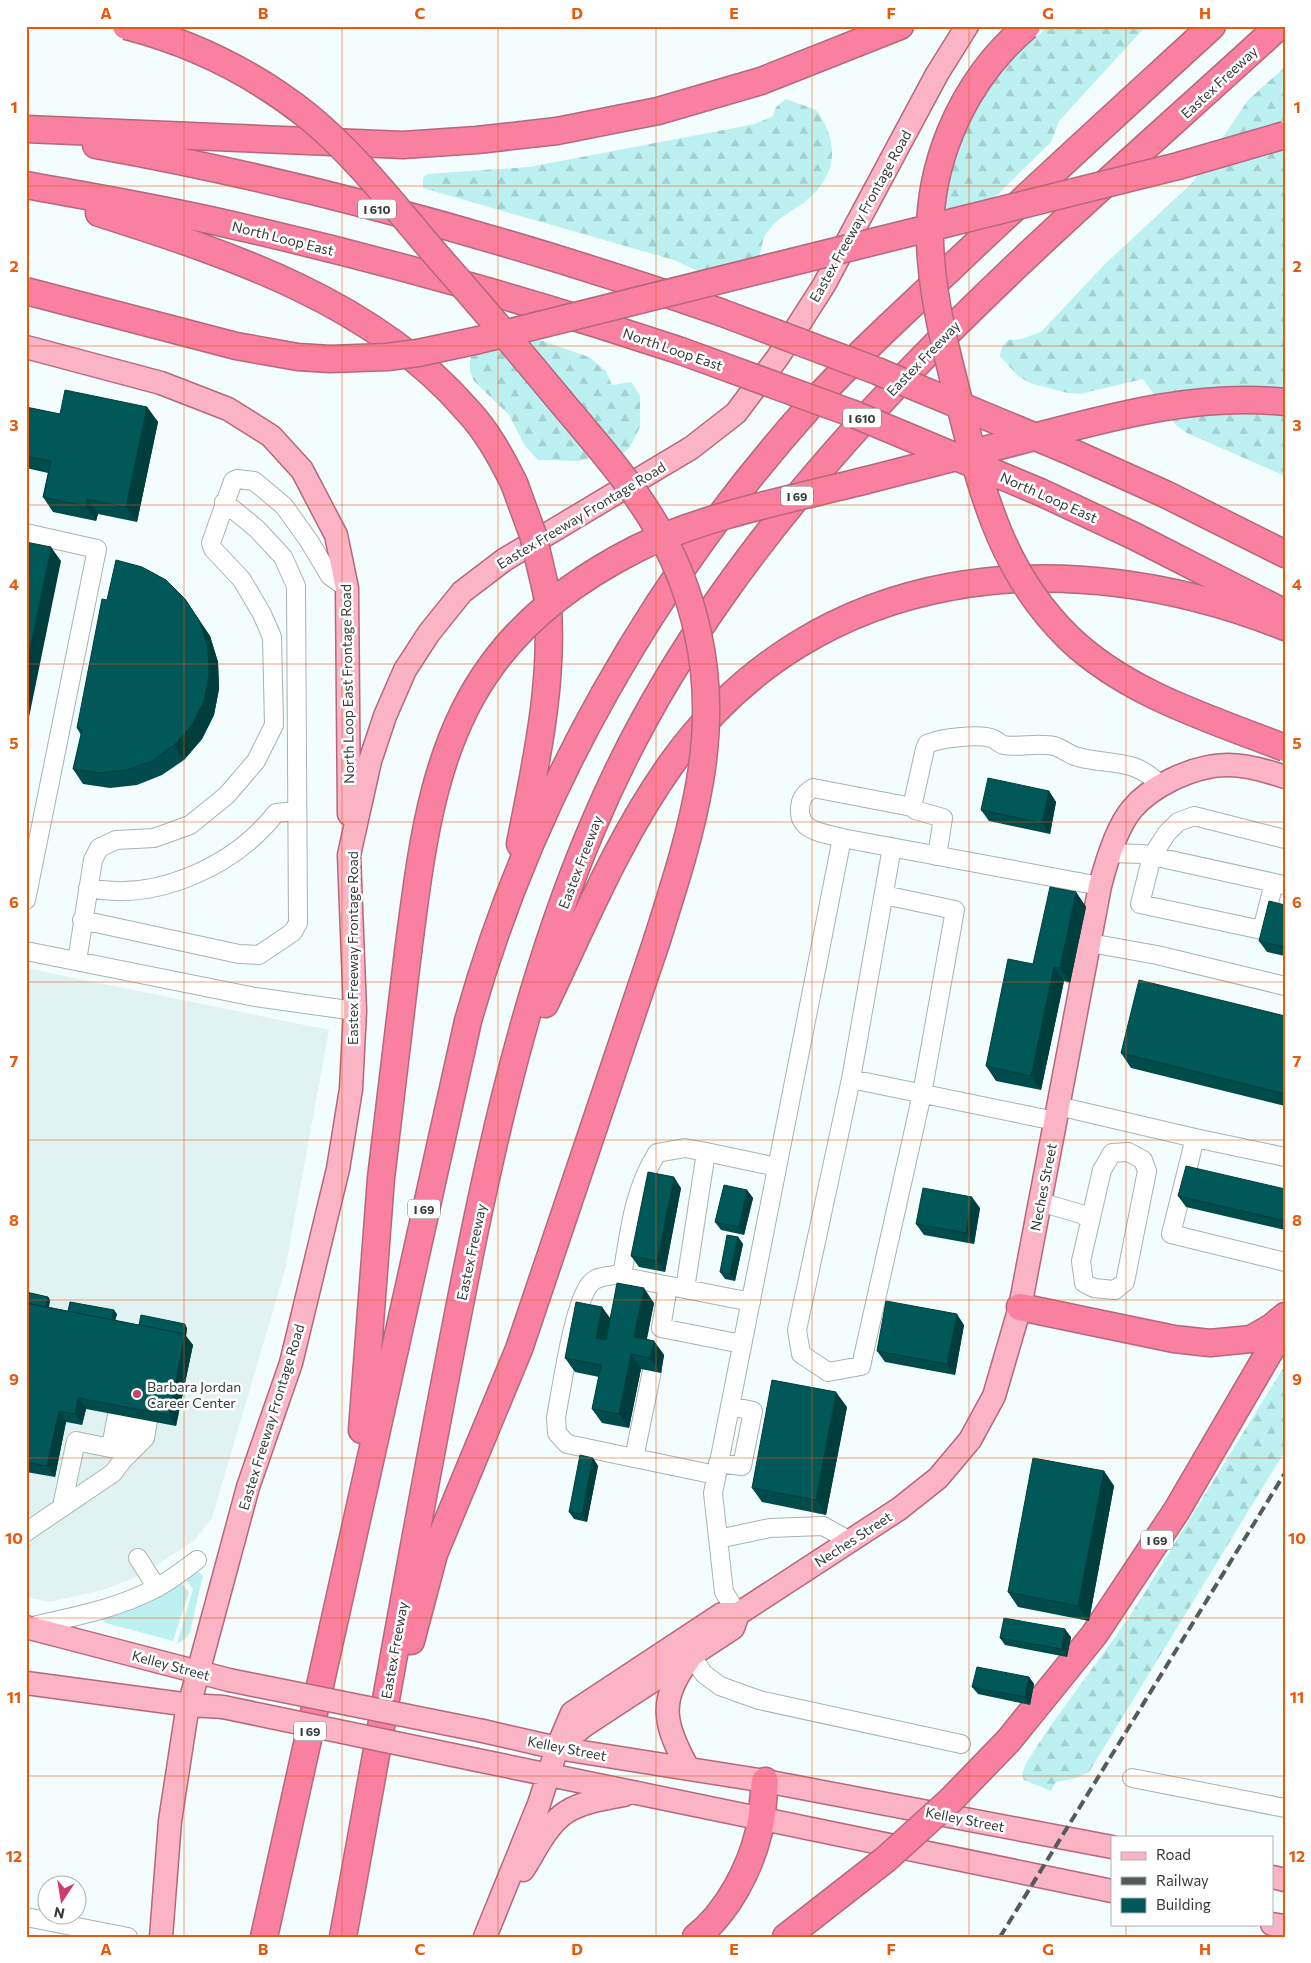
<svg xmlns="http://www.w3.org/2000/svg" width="1311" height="1963" font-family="Commissioner,sans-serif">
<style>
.built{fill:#e0f3f2}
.grass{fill:#bdf0f0}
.forest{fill:url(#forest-firs)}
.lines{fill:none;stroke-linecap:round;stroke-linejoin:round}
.minor-casing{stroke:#a9b2b2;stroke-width:20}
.major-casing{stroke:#b5687c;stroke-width:25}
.highway-casing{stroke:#b5687c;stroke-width:29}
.minor{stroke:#fff;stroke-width:18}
.major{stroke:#fbb3c6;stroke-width:22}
.highway{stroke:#f980a0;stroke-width:26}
.rail{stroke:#555a5a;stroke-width:4;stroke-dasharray:10 5;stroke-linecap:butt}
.major-bridge-casing{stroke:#b5687c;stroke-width:25;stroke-linecap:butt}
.highway-bridge-casing{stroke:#b5687c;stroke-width:29;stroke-linecap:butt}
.major-bridge{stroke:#fbb3c6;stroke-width:22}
.highway-bridge{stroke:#f980a0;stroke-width:26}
.wall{fill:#004c4d}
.shaded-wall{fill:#003e3e}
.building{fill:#005859;stroke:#003e3e}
.grid{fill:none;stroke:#e8590c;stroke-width:1;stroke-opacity:0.55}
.poi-dot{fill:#cb3e6d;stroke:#fff;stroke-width:2}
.labels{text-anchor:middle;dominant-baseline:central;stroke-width:5;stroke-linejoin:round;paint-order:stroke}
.shield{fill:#fff;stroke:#727575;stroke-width:1}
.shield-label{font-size:12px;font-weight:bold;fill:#363a3a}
.street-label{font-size:14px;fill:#363a3a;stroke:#fff}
.poi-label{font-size:14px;fill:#363a3a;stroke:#fff;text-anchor:start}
.neatline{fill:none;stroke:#e8590c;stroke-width:2}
.grid-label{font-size:16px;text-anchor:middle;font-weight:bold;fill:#e8590c}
</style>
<defs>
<pattern id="forest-firs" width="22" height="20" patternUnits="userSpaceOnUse" patternTransform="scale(1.25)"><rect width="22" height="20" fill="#bdf0f0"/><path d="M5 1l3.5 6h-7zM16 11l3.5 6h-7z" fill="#a3cfcf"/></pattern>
</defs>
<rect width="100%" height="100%" fill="#f3fdfd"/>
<!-- built -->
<path class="built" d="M26,968l303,62 -44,240 -73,248 -18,23 -55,35 -36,14 -54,12 -23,-5z"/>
<!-- grass -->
<path class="grass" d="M198,1572l5,3 -13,57 -4,6 -9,6 16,-55 -7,-9z
M181,1583l8,9 -16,49 -67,-18 -5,-4 48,-17z"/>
<!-- forest -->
<path class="forest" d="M1049,26h97l-87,95 -8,21 -54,53 -51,45c-4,-62 16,-122 56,-169 14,-17 31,-31 47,-45z
M1285,67v409l-98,-43 -11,-8 -33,-46 -63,15 -12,-1 -38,-10 -12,-7 -18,-20 2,-9 6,-7 13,-1 20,-7 63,-67 88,-82 56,-83z
M786,99l30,11c22,29 23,63 -7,88 -13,12 -32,19 -42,34 -5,6 -6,21 -9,29l-56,12 -28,-13 -251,-72v-10l4,-4 102,-7 226,-43 18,-8 3,-9z
M528,336l61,21 17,14 6,14 19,-3 9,13v32l-10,20 -9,8 -27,2 -15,4 -41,-1 -13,-14 -16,-31 -35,-34 -4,-9v-12l3,-8z
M1285,1365v86l-196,321 -13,6 -20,4 -5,9 -27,-11 -2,-5 4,-12 23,-35 79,-109z"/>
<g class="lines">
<defs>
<path id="minor" d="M26,533l71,16 -71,351
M842,838c-17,-5 -43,-6 -42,-28 0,-11 4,-16 13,-22l99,19
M892,847l-41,232 204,42
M1109,853l34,1 141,31
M937,856l6,-38 -28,-8 -3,-3 13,-58 2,-5c13,-6 50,-10 64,-6 5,1 8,6 13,7 16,3 33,-3 50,1 8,2 15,9 24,11 33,9 57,0 83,29
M1274,883l-12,47 -122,-26 12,-48 15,-23 11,-11 16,-6 91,23
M88,888c69,14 146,-22 188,-75l20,-2
M82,920l157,34 20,1 34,-23 5,-9 -2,-337 -13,-29 -26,-28 -33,-27
M1090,943l67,12 128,31
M26,951l229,46 100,14
M77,961l16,-101 6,-12 17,-8 38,-2 36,-13 37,-30 29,-34 18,-36 -2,-88 -10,-23 -20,-34 -29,-31 -2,-6 22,-62 4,-2 17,2 30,25 25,35 21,35 17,12
M851,1079l-54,251 4,24 27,18 33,-6 61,-272 33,-184 -71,-15
M1058,1106l137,32 -24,96 114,28
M1195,1138l90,19
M1128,1152l15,8 4,11 -22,111 -10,8 -21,-2 -10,-5 -3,-22 21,-91 10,-17z
M1040,1202l41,12 9,6
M622,1277c7,-43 11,-86 35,-124l28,-5 21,4
M668,1286l-7,42 81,16
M685,1289l21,-137 71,15
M111,1447l6,-32
M125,1451l7,-33
M634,1458l18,-87
M122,1461l23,-23 3,-17
M718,1463l24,3 11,-55 -23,-5
M716,1475l-149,-31 -10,-11 -1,-16c6,-30 17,-112 34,-133 6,-8 15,-7 24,-9l137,27
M26,1532l87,-59 9,-12 3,-10 -49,-10 -14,65
M718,1539l52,-11 53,-2 27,15
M138,1558l19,30
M738,1614l-14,-22 -11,-99 129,-655 258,48
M28,1627c43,-10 89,-18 128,-39 15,-8 28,-18 41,-28
M692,1657l12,17 16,12 39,14 202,44
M1132,1778l153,30
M26,1917l102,20"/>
<path id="major" d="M26,347l135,36 67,26 43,27 31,34 34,65 11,53 2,226
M26,1627l203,53
M26,1683l164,22 33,2
M483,1731l74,17 208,33 347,66
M560,1745l25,-20 148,-97 5,-14
M477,1760l635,131
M688,1768c-23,-41 -31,-67 0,-107
M523,1870c11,-17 22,-41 38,-54 16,-14 43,-17 63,-21
M1272,1877l13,3
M1272,1924l13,2
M161,1937l9,-116 16,-104 62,-230 43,-124 47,-194 13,-80 4,-78 -6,-156 21,-94 15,-45 20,-46 24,-37 33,-41 42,-32 187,-112 45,-35 42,-56 46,-72 113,-211 30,-48
M485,1937l54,-133 18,-56 15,-35 150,-99h16l161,-105 39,-31 32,-38 24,-44 26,-89 80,-421c6,-23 16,-58 32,-77 10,-12 25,-22 39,-29 43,-21 70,-18 114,-3"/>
<path id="highway" d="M26,129l377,16 74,-5 80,-9 101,-20 103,-30 139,-55
M96,145c212,38 421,97 624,167
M26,185c66,12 132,23 197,38 154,35 307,78 458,128
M99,213c132,42 275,89 368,197 20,21 34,47 47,73
M1067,450l98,44 120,60
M1040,492l94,44 147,75
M520,844c16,-81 35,-165 27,-249
M545,1004c39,-81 74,-167 127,-241 145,-202 395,-223 613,-136
M1020,1307l154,32 36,4 41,-4 21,-12 13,-11
M362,1430l19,-252 27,-226
M411,1641l23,-87 85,-205 138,-409
M1009,1740l85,-105 83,-125 108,-185
M264,1937l204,-916c63,-226 186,-441 343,-616 45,-50 96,-95 145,-142 84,-80 170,-158 256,-237
M343,1937c34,-185 66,-371 102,-556 36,-186 73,-380 148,-555 34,-81 79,-160 130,-232 153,-217 361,-389 556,-568
M696,1937c31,-24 54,-68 63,-106 4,-16 4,-34 6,-50
M786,1937l27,-21"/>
</defs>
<!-- minor casing -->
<use href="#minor" class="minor-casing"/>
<!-- major casing -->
<use href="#major" class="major-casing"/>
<!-- highway casing -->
<use href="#highway" class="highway-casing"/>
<!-- minor -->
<use href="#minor" class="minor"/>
<!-- major -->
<use href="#major" class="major"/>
<!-- highway -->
<use href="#highway" class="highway"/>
<!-- rail -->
<path class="rail" d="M1000,1937l285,-464"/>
<defs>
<path id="major-bridge" d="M229,1680l254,51
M223,1707l254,53"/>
<path id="highway-bridge" d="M126,26c67,17 129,48 183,91 51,42 92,98 136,148 40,45 79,92 118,139 63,75 114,131 135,230 24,108 -9,204 -41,306
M1027,26c-67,57 -104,145 -96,233 4,54 19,106 32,158 21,83 42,159 106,221 58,56 142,81 216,110
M26,291l210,55 62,11 32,2 57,-2 31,-4 61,-13 699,-174 107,-31
M720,312l157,59 190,79
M681,351l170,62 189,79
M514,483l19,52 14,60
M408,952c13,-97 23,-205 84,-287 36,-50 89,-88 144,-116 71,-35 162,-51 239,-71 54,-14 109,-28 163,-42 80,-21 163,-43 247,-34
M813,1916l73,-57 65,-59 58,-60"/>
</defs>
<!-- major-bridge casing -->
<use href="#major-bridge" class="major-bridge-casing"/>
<!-- highway-bridge casing -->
<use href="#highway-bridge" class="highway-bridge-casing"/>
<!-- major-bridge -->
<use href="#major-bridge" class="major-bridge"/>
<!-- highway-bridge -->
<use href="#highway-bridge" class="highway-bridge"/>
</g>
<!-- wall -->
<path class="wall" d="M26,407l34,7 87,-7 11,15 -21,100 -39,-8 -2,7 -43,-9 -10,-15 5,-24 -22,-5z
M107,600l88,14 15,22 8,26 1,27 -5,26 -12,24 -18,21 -22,15 -25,10 -27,3 -27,-4 -10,-15 8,-34 -4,-7z
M1049,791l7,11 -6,32 -61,-13 -8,-11z
M1076,892l10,15 -16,76 -6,-2 -23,109 -45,-9 -10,-15 47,-102z
M1285,905v51l-18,-4 -8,-11z
M1285,1016v90l-154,-38 -10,-15z
M681,1188l-16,84 -26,-5 -8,-11z
M1285,1189v41l-99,-23 -8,-11z
M747,1190l6,8 -9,37 -23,-5 -6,-8z
M980,1208l-6,36 -50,-9 -8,-11z
M738,1237l5,7 -8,37 -10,-2 -5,-7z
M26,1292l22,5 2,3 -1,7 19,4 49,3 -2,6 24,5 48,3 -1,8 7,9 -17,81 -90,-17 -4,16 -16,-3 -11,55 -29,-5z
M654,1303l-7,36 7,2 10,14 -3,18 -20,-4 -12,59 -27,-5 -10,-14 7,-32 -24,-5 -10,-14 37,-51 8,12z
M964,1325l-9,50 -70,-13 -8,-11z
M847,1407l-21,108 -64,-13 -10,-14z
M593,1458l5,8 -11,56 -13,-3 -5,-7z
M1104,1471l10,15 -25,135 -71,-14 -10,-15z
M1071,1637l-4,20 -62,-12 -5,-7z
M1029,1677l5,7 -4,21 -52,-11 -6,-7z"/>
<!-- shaded-wall -->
<path class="shaded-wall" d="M147,407l11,15 -21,100 -11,-15z
M87,499l11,15 -2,7 -10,-15z
M51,547l10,14 -35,171v-65z
M185,599l25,37 8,26 1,27 -5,26 -12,24 -18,21 -10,-15z
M1049,791l7,11 -6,32 -8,-11z
M1076,892l10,15 -16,76 -10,-15z
M1054,967l10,14 -23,109 -10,-14z
M674,1177l7,11 -16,84 -8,-11z
M747,1190l6,8 -9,37 -5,-8z
M972,1197l8,11 -6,36 -8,-11z
M738,1237l5,7 -8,37 -5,-7z
M644,1288l10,15 -10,48 -10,-14z
M48,1297l2,3 -3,16 -3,-3z
M602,1307l11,15 -7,31 -10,-15z
M114,1310l3,4 -4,15 -2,-3z
M957,1314l7,11 -9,50 -8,-11z
M185,1324l2,4 -1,8 7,9 -17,81 -7,-11z
M654,1341l10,14 -3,18 -11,-15z
M631,1354l10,15 -12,59 -10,-14z
M836,1392l11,15 -21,108 -10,-15z
M78,1398l8,11 -4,16 -7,-11z
M59,1411l7,11 -11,55 -8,-11z
M593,1458l5,8 -11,56 -5,-8z
M1104,1471l10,15 -25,135 -11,-15z
M1065,1629l6,8 -4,20 -5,-8z
M1029,1677l5,7 -4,21 -5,-8z"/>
<!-- building -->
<path class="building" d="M65,390l82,17 -21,100 -39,-8 -1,7 -43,-9 8,-36 -25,-5v-49l34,7z
M26,542l25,5 -25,120z
M116,560l26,7 24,13 19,19 15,23 8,26 1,26 -5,27 -12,24 -18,20 -22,16 -25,9 -27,3 -27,-4 9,-39 -5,-2 25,-129 5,1z
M988,778l61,13 -7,32 -61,-13z
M1050,887l26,5 -16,76 -6,-1 -23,109 -45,-10 22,-107 25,5z
M1269,901l16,4v42l-26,-6z
M1139,980l146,36v78l-164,-41z
M1186,1166l99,23v32l-107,-25z
M648,1172l26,5 -17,84 -26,-5z
M724,1185l23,5 -8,37 -24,-5z
M923,1188l49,9 -6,36 -50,-9z
M727,1235l11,2 -8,37 -10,-2z
M617,1283l27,5 -10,49 20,4 -4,17 -19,-4 -12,60 -27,-5 9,-44 -36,-7 11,-56 26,5 -6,31 10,2z
M26,1292l22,5 -2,10 -20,-4z
M886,1301l71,13 -10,50 -70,-13z
M70,1302l44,8 -2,10 -44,-9z
M26,1303l159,31 -16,81 -91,-17 -3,16 -16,-3 -12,55 -21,-4z
M141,1315l44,9 -2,10 -44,-9z
M772,1380l64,12 -20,108 -64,-12z
M580,1455l13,3 -11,56 -13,-2z
M1033,1458l71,13 -26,135 -70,-14z
M1004,1618l61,11 -3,20 -62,-11z
M977,1667l52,10 -4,20 -53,-10z"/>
<!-- grid -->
<path class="grid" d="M184,26v1911M342,26v1911M498,26v1911M656,26v1911M812,26v1911M969,26v1911M1126,26v1811M26,186h1259M26,346h1259M26,505h1259M26,664h1259M26,822h1259M26,982h1259M26,1140h1259M26,1300h1259M26,1458h1259M26,1618h1259M26,1776h1259M1126,1924v13"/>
<!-- markers -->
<circle class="poi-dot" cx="137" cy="1394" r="5"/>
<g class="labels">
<!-- shield labels -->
<g class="shield">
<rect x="358" y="199.5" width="38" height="19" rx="4"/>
<rect x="843" y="408.5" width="38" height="19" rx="4"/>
<rect x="781" y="486.5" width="32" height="19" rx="4"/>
<rect x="408" y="1199.5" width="32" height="19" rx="4"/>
<rect x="1141" y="1530.5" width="32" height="19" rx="4"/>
<rect x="294" y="1721.5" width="32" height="19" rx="4"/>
</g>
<g class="shield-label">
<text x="377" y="209">I 610</text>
<text x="862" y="418">I 610</text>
<text x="797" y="496">I 69</text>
<text x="424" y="1209">I 69</text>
<text x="1157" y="1540">I 69</text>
<text x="310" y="1731">I 69</text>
</g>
<!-- street labels -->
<g class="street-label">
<text transform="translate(1219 82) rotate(-43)">Eastex Freeway</text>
<text transform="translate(860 216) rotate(-61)">Eastex Freeway Frontage Road</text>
<text transform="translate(283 238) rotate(14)">North Loop East</text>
<text transform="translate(673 349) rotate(19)">North Loop East</text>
<text transform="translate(923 358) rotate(-46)">Eastex Freeway</text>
<text transform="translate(1049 497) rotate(24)">North Loop East</text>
<text transform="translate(581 515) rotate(-31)">Eastex Freeway Frontage Road</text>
<text transform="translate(347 684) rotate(-91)">North Loop East Frontage Road</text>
<text transform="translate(580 862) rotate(-69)">Eastex Freeway</text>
<text transform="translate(352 948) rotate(-90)">Eastex Freeway Frontage Road</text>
<text transform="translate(1043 1187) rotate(-79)">Neches Street</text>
<text transform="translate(471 1252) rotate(-78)">Eastex Freeway</text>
<text transform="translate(271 1417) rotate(-73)">Eastex Freeway Frontage Road</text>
<text transform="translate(853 1539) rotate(-33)">Neches Street</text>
<text transform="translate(394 1650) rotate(-80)">Eastex Freeway</text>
<text transform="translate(171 1665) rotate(15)">Kelley Street</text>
<text transform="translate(567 1748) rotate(11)">Kelley Street</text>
<text transform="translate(965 1819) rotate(11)">Kelley Street</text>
</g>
<!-- poi labels -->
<g class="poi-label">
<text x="147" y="1386">Barbara Jordan<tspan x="147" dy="16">Career Center</tspan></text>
</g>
</g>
<!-- border -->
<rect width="1311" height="1963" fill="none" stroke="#ffffff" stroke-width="55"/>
<!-- legend -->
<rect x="1111" y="1836" width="162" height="90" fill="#ffffff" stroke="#afb0b0"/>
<rect x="1121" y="1852" width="25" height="8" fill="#fbb3c6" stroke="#afb0b0"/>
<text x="1156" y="1860" font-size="15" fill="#363a3a">Road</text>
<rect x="1121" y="1877" width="25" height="8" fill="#555a5a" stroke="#afb0b0"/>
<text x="1156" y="1886" font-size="15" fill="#363a3a">Railway</text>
<rect x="1121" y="1898" width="25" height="15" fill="#005859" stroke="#afb0b0"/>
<text x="1156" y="1910" font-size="15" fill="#363a3a">Building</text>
<!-- north arrow -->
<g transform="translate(62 1900) rotate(192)"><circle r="24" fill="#ffffff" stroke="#afb0b0"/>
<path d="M0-4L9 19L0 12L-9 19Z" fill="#cb3e6d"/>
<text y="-8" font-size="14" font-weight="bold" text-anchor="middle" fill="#363a3a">N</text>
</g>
<rect x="28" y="28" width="1256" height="1908" class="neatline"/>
<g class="grid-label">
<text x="106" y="19">A</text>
<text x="263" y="19">B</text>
<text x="420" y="19">C</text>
<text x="577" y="19">D</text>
<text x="734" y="19">E</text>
<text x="891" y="19">F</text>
<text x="1048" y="19">G</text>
<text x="1205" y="19">H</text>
<text x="14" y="113">1</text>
<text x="1297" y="113">1</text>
<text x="14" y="272">2</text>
<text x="1297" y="272">2</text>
<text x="14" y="431">3</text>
<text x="1297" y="431">3</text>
<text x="14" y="590">4</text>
<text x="1297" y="590">4</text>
<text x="14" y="749">5</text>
<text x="1297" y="749">5</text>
<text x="14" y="908">6</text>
<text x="1297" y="908">6</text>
<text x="14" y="1067">7</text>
<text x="1297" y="1067">7</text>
<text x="14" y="1226">8</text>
<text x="1297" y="1226">8</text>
<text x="14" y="1385">9</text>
<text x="1297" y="1385">9</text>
<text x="14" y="1544">10</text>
<text x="1297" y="1544">10</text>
<text x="14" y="1703">11</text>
<text x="1297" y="1703">11</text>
<text x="14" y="1862">12</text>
<text x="1297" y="1862">12</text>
<text x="106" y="1955">A</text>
<text x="263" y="1955">B</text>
<text x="420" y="1955">C</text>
<text x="577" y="1955">D</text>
<text x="734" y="1955">E</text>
<text x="891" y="1955">F</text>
<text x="1048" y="1955">G</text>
<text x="1205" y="1955">H</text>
</g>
</svg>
